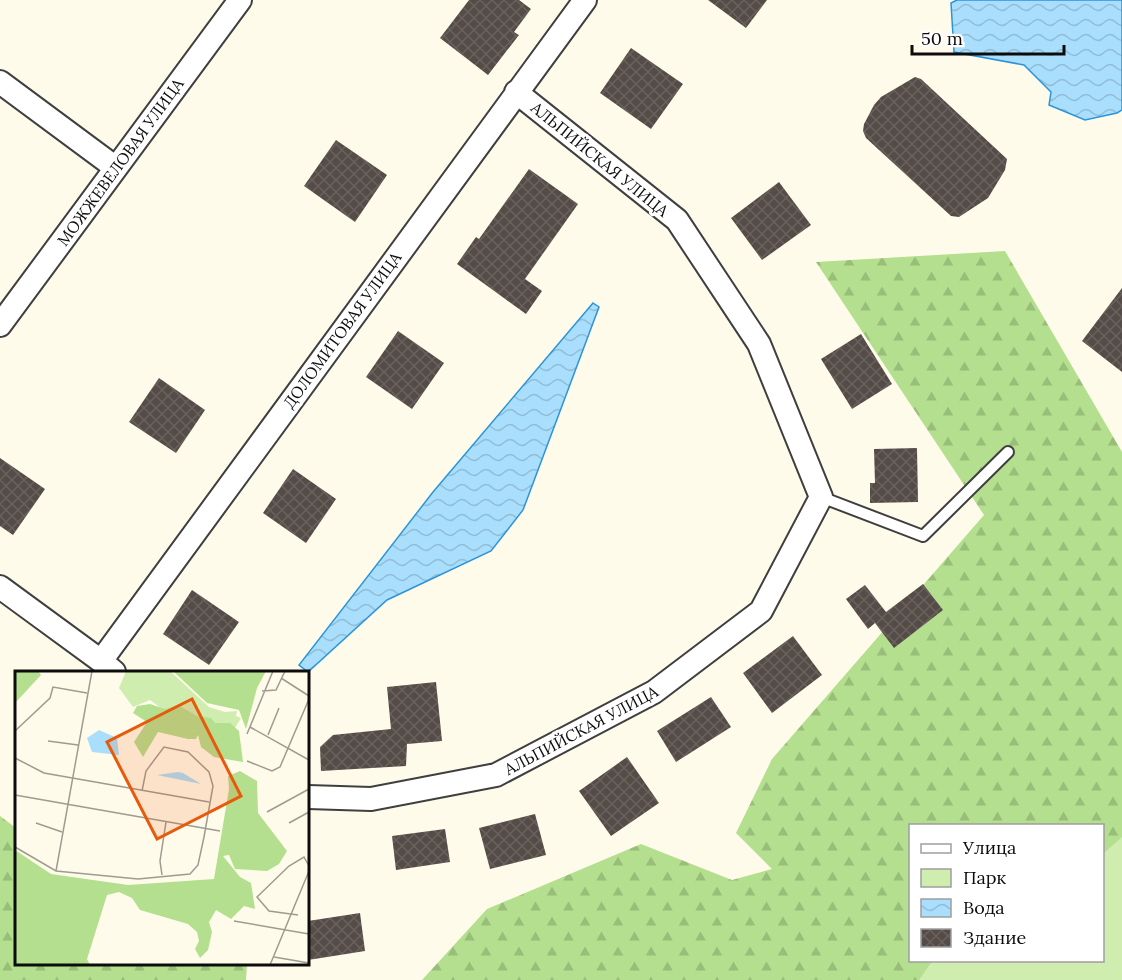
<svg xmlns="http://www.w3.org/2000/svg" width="1122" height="980" font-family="Lora,serif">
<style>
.green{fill:#d0edb0}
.forest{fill:url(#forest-firs)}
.water{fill:url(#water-waves);stroke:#2a95da;stroke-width:1.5}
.building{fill:url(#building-cross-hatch)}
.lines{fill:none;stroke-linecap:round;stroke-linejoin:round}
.service-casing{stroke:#3f3f3f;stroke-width:14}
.minor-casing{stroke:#3f3f3f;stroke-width:26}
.service{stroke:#fff;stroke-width:10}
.minor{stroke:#fff;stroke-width:22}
.labels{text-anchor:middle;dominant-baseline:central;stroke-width:6;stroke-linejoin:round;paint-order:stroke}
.street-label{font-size:16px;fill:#0c0c0c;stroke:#fff}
.inset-road{fill:none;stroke:#9e9b91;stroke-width:1.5}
.view{fill:#e8590c;fill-opacity:0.15;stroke:#e8590c;stroke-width:3}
.inset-edge{fill:none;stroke:#0c0c0c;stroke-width:3}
</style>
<defs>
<pattern id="forest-firs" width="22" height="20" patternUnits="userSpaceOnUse" patternTransform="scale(1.5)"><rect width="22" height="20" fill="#b3df8e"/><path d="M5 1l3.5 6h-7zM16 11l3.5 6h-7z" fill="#99be79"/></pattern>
<pattern id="water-waves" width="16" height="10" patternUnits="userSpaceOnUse" patternTransform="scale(1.5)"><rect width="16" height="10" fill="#a9defc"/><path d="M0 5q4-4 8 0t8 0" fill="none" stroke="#90bdd7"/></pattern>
<pattern id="building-cross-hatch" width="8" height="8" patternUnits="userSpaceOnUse" patternTransform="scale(1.5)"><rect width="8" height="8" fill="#554c47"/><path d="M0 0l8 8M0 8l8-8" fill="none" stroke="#68615d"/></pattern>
</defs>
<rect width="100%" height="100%" fill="#fffbea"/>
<!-- green -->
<path class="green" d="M1122,757v223h-228l22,-19 186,-1v-134z"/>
<!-- forest -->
<path class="forest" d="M1005,251l117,201v385l-19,17 -1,-28h-192v134l22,1 -13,19h-497l65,-71 154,-65 91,36 40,-11 -36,-36 36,-74 212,-244 -168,-253z
M0,816l16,12v136h231l-1,16h-246z"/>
<!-- water -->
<path class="water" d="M957,0h165v110l-5,3 -32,7 -36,-15 2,-13 -27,-27 -70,-13 -3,-49z
M593,303l6,4 -76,203 -32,41 -104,49 -79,72 -9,-7 134,-173z"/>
<!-- building -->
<path class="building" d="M469,0h50l12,9 -17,23 5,3 -31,40 -48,-37z
M708,0h59l-21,28z
M631,48l52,36 -32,45 -51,-36z
M915,77l6,2 86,80 -2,11 -17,28 -29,19 -8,-1 -85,-78 -3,-7 1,-7 10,-19 7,-8z
M336,140l51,35 -32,47 -51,-36z
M529,169l49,35 -53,75 17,12 -16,23 -69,-50 19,-27 3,2z
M779,182l32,43 -49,35 -31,-42z
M1122,288v84l-40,-31z
M398,331l46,32 -32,46 -46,-32z
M861,334l31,50 -40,25 -31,-50z
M159,378l46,32 -29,43 -47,-31z
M917,448l1,54 -48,1v-20h5l-1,-34z
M0,458l45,31 -32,46 -13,-9z
M293,469l43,30 -30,44 -43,-30z
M923,584l20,26 -49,38 -19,-25 -7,6 -22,-30 19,-14 21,27z
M192,590l47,32 -30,43 -46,-31z
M793,636l29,39 -50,38 -29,-40z
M436,682l6,59 -35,3 -1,22 -85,5 -1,-24 13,-12 58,-6 -4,-42z
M711,697l20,30 -55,35 -19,-31z
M627,757l32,46 -48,33 -32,-45z
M535,814l11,41 -56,14 -11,-41z
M445,829l5,33 -54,8 -4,-34z
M360,913l5,38 -57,9v-39z"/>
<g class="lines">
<defs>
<path id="service" d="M821,497l102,39 85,-84"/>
<path id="minor" d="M0,82l116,86
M0,325l240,-325
M0,587l101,74 13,11
M101,661l484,-661
M308,797l63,2 125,-24 158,-83 107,-81 60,-114 -62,-153 -82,-124 -161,-128"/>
</defs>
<!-- service casing -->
<use href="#service" class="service-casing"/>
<!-- minor casing -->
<use href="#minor" class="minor-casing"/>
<!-- service -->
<use href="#service" class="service"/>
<!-- minor -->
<use href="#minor" class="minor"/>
</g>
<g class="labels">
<!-- street labels -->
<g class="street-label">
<text transform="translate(600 159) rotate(39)">АЛЬПИЙСКАЯ УЛИЦА</text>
<text transform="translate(120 162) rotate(-54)">МОЖЖЕВЕЛОВАЯ УЛИЦА</text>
<text transform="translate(342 330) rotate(-54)">ДОЛОМИТОВАЯ УЛИЦА</text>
<text transform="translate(581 730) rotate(-28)">АЛЬПИЙСКАЯ УЛИЦА</text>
</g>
</g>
<!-- overview -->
<g transform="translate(15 671)">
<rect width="294" height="294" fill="#fffbea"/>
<path d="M111,0h44l39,36 16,5 12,-1 -1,5 5,2 -6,10 -70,-17 -15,-11 -17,7 -14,-19z" fill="#d0edb0"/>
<path d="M0,0h23l3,4 -26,28zM158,0h93l-9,17 -11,41 -7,-19 -32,-7zM135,33l15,5 13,-4 19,11 14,2 4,5h15l9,8 4,31 -29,-5 -13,-10 -3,-12 -2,4h-8l-30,-7 -15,25 -9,-15 13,-20 -14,-9 4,-7zM225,100l17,10 1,32 29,38 -8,13 -12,7 -32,-2 -6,-14 -6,1 17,21 11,6 4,26 -11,-3 -13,13 -15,-9 -7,12 3,10 -4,18 -8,8 -5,-9 4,-8 -2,-9 -9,-8 -48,-14 -8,-12 -13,-6 -12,3 -20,64 3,6h-75v-115l36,24 77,11 86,-6 15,-90 -1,-13z" fill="#b3df8e"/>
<path d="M84,59l18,8 2,17 -27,-3 -5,-14zM168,102l18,11 -44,-9 21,-3z" fill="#a9defc"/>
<path class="inset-road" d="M266,7l28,18M247,20l14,-1 9,-19M235,56l59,33M0,60l35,-33 3,-11 34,6M232,63l26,-63M253,64l11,-27M33,70l30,4M0,87l29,15 165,29M232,90l25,10 8,-4 29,-68M0,124l205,36M252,141l42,-23M21,152l26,9M274,152l20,-11M0,176l41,24 82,8 52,-5 8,-9 6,-28 9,-51 -4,-14 -21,-20 -24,-5 -18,24 -4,20M41,200l36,-200M147,204l-2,-14 6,-39M283,244l-29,-4 -12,-14 32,-31 15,-9 5,9M219,250l75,13M259,286l35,6M255,294l39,-94"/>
<path class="view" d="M177,28l49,97 -84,43 -50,-97z"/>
<rect width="294" height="294" class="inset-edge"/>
</g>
<!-- legend -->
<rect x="909" y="824" width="195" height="138" fill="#ffffff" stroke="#9e9e9e" stroke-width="1.5"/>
<rect x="921" y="844" width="30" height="9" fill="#ffffff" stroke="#9e9e9e" stroke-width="1.5"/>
<text x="963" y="854" font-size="18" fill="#0c0c0c">Улица</text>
<rect x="921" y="869" width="30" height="18" fill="#d0edb0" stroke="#9e9e9e" stroke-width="1.5"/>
<text x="963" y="884" font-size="18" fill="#0c0c0c">Парк</text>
<rect x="921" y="899" width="30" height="18" fill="url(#water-waves)" stroke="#9e9e9e" stroke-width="1.5"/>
<text x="963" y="914" font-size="18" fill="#0c0c0c">Вода</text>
<rect x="921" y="929" width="30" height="18" fill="url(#building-cross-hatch)" stroke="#9e9e9e" stroke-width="1.5"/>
<text x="963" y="944" font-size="18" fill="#0c0c0c">Здание</text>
<!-- scale -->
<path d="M912 45v9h152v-9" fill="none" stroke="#0c0c0c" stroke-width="3"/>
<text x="921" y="45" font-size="18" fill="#0c0c0c" stroke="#ffffff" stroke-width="4.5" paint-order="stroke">50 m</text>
</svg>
